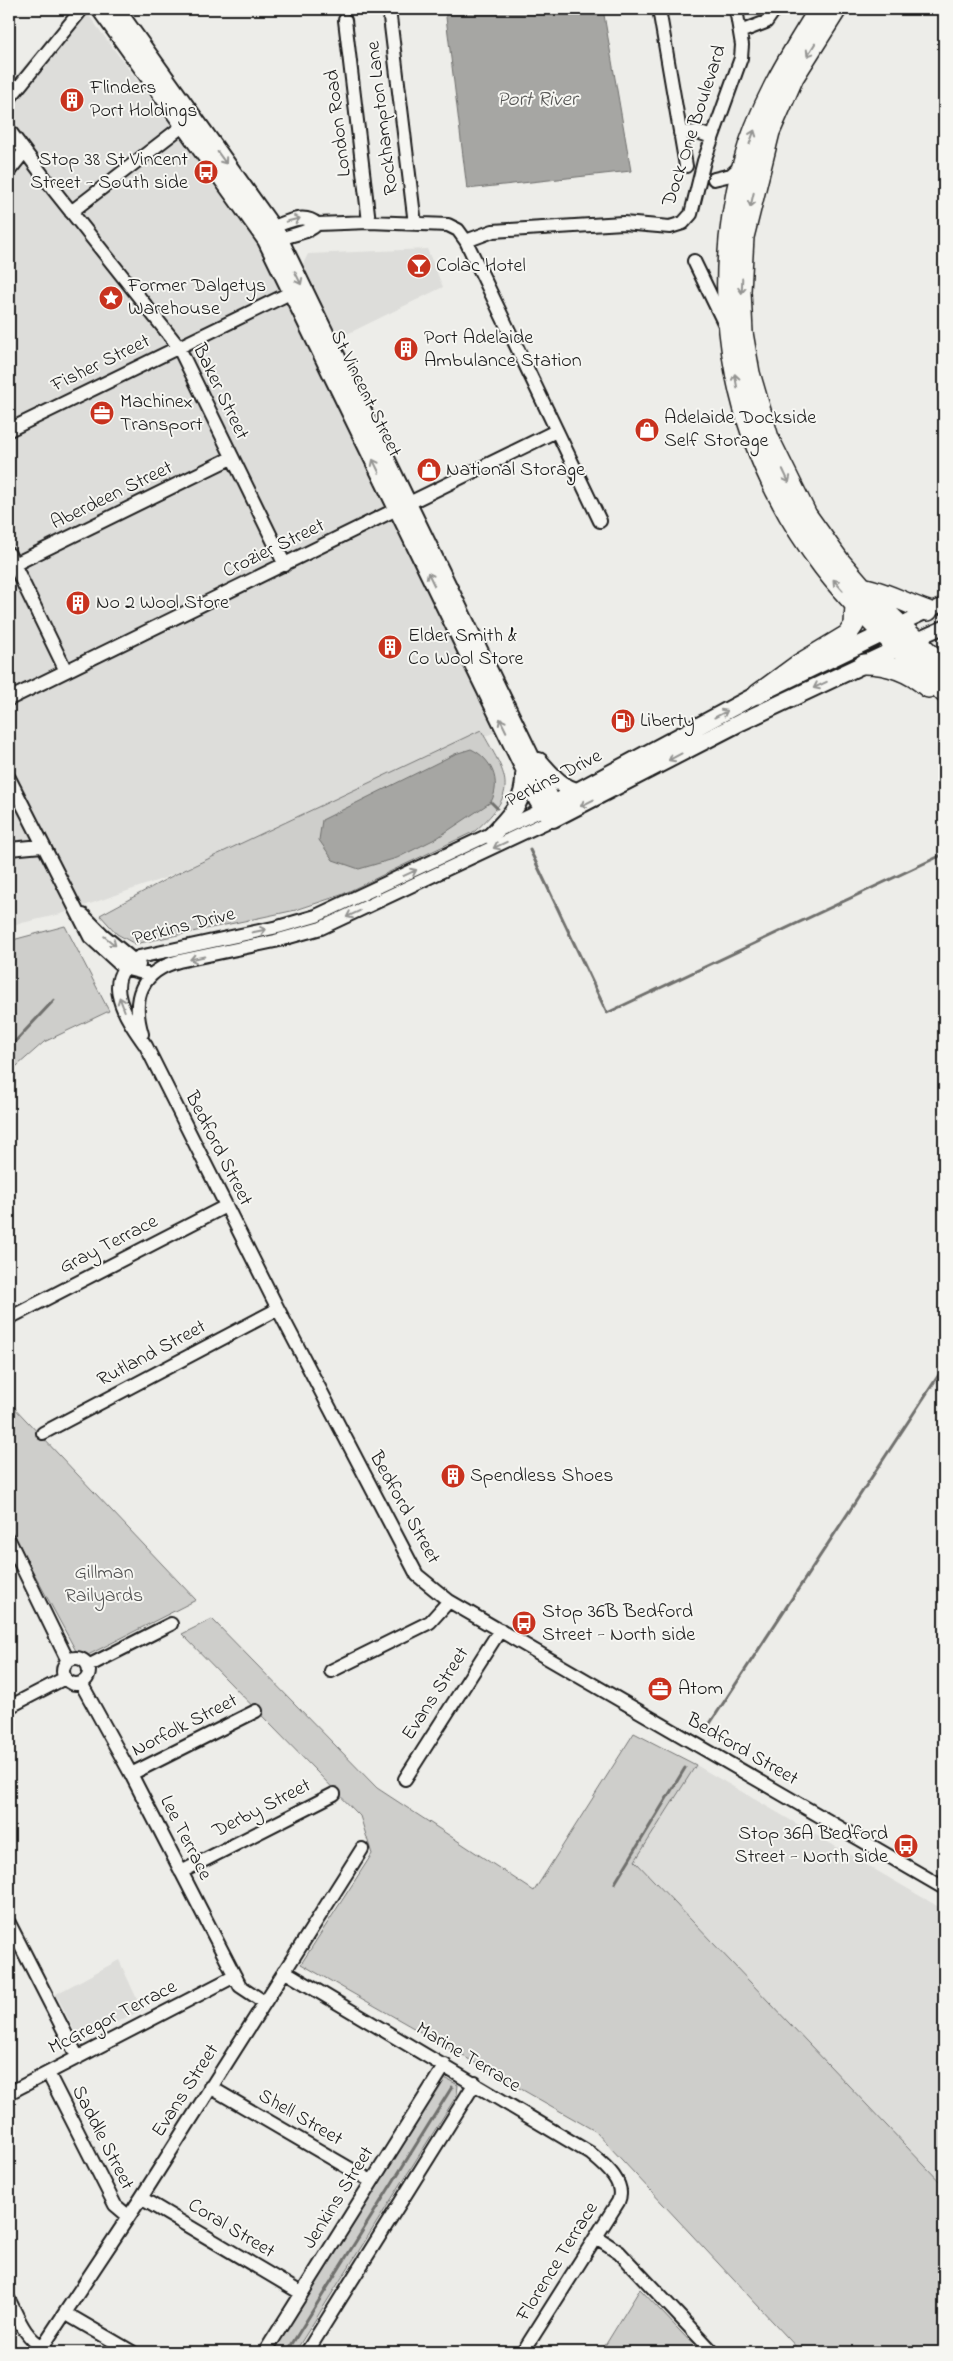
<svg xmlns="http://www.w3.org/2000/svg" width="953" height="2361" font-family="'Indie Flower',sans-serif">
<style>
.built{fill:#ddddda}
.green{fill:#cececb;stroke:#757574}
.water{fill:#a6a6a3;stroke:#6f6f6d}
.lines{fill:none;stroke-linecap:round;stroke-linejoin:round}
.stream{stroke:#6f6f6d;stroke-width:3}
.minor-casing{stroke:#1c1c1c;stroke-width:16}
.major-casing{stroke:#1c1c1c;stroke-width:20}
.highway-casing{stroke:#1c1c1c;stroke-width:22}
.minor{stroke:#f6f6f2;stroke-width:12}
.major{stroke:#f6f6f2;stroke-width:16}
.highway{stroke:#f6f6f2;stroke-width:19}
.oneway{stroke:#949492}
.labels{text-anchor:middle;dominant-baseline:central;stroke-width:4;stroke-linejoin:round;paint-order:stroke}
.poi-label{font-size:20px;fill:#1c1c1c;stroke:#f6f6f2;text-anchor:start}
.street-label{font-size:20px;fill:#1c1c1c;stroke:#f6f6f2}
.park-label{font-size:20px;fill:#515151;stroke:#f6f6f2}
.water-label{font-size:21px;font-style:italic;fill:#535352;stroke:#f6f6f2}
</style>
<rect width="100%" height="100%" fill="#edede9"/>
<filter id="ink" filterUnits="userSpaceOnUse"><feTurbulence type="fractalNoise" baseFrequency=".02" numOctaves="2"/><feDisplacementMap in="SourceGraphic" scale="10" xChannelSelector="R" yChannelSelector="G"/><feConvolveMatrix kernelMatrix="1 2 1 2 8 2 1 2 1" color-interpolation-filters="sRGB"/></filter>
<g filter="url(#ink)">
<!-- built -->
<path class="built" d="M73,9h11l177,238 234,485 -333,147 -101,35 -52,12v-842z
M427,249l16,38 -104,51 -36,-74 5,-10z
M696,1765l248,145v277l-309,-326z
M119,1960l23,50 -63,30 -23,-46z"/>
<!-- green -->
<path class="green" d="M481,730c26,47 40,60 -6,101l-134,64 -45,15 -161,34 -18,-10 -17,-19 74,-40z
M65,926l44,85 -65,31 -35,31v-132z
M9,1402l187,198 -108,55 -12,-4 -67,-124z
M212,1619l165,169 157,103 100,-158 62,32 -61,96 309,325v166h-143l-206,-221 -294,-167 71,-110 -12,-38 -178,-182z
M442,2079h5l11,6 -1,10 -162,257h-25z
M640,2289l60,63h-92l-5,-3z"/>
<!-- water -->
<path class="water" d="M445,9h158l28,162 -164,18z
M471,749c20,9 31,32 20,53l-54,36 -40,20 -38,11 -26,-9 -14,-20 3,-20 133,-66z"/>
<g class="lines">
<!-- stream -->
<path class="stream" d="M491,802l6,6
M530,850l77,163 337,-159
M9,1048l45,-48
M705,1731l239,-364
M615,1883l70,-115
M287,2352l165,-265"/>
<defs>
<path id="minor" d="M389,9l26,215
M659,9l27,157
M345,20l24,202
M740,32l26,-10 9,-13
M9,99l73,-90
M9,130l44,59 125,157 107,219
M680,133l17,-1 15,5
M9,171l15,-19
M714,179l17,-4 11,-10
M71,212l118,-91
M277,234l-1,-8c13,-5 29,-13 41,-2l52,-2 79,3 10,5 8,11 134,280
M277,234l7,4c11,-5 25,-5 33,-14
M466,241l27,-10 130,-8 47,4 13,-4 8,-9 13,-53 37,-103 1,-13 -6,-36
M694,261l32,66
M9,430l283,-138
M9,554l57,117
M9,567l222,-109
M895,627l49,-23
M915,640l29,-13
M9,699l547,-268
M9,778l81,159 34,31 27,7
M542,810l-226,106 -38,11 -139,30c-42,21 -11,64 7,89l132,263 139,266 32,26 495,287
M9,849l33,-3
M83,915l19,19 37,31
M142,1034c-11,-36 -1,-63 37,-73l96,-20 46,-13 232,-109
M9,1318l217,-112
M43,1433l235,-124
M9,1540l59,121
M63 1671a13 13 0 1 1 26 0a13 13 0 1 1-26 0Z
M88,1666l83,-42
M331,1671l99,-49 19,-21
M81,1683l50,91 109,212 24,16
M9,1707l56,-29
M131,1774l125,-63
M405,1779l95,-149
M181,1872l153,-78
M9,1923l69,135
M284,1971l306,182c13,11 37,29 28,49l-95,150
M48,2073l67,132 13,11
M210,2087l161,94
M9,2093l226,-117
M141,2198l160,95
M596,2237l23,15 94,100
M9,2300c9,17 15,37 34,47
M65,2313l67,39
M39,2352l102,-154 221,-349
M265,2352l180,-287
M307,2352l168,-269"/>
<path id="major" d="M100,9l166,231 258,529c8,19 12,37 29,50
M116,9l161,225 255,525 21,45v15
M539,761c11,12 22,27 39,30
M544,809l214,-115 126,-61
M553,819l188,-97 168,-79
M491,836c18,-20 34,-33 33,-61"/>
<path id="highway" d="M819,9c-31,49 -62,100 -77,157 -36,141 -8,284 81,401 35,46 80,85 121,126
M837,9l-43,68 -24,55 -26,105 -3,54 2,42 7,40 19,65 38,77 33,46 32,37 72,69
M866,588c22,5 41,16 62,23
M864,664c24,0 46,8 64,24
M758,694l41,-30 48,-29 7,-10 1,-21"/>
</defs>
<!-- minor casing -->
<use href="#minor" class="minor-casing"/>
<!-- major casing -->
<use href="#major" class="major-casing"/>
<!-- highway casing -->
<use href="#highway" class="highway-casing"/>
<!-- minor -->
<use href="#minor" class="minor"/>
<!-- major -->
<use href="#major" class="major"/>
<!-- highway -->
<use href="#highway" class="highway"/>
</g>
<!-- one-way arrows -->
<defs><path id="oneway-shaft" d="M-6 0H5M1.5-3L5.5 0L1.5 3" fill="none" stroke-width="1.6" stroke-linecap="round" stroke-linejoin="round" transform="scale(1.25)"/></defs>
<g class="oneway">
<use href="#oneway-shaft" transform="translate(811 50) rotate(122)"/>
<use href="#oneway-shaft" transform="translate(752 137) rotate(-70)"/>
<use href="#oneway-shaft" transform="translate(222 158) rotate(54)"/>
<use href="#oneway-shaft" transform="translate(752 200) rotate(103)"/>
<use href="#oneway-shaft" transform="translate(293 220) rotate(-13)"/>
<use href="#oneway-shaft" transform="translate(298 278) rotate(64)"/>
<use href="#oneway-shaft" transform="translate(742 286) rotate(92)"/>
<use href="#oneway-shaft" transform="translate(736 381) rotate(-100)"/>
<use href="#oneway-shaft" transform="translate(376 466) rotate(-116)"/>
<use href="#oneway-shaft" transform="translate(786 476) rotate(65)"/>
<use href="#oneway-shaft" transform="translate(431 579) rotate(-116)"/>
<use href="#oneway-shaft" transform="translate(838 585) rotate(-131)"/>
<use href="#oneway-shaft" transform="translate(820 685) rotate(155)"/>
<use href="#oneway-shaft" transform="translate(721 714) rotate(-28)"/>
<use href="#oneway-shaft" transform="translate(503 725) rotate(-116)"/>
<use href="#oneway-shaft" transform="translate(675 757) rotate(152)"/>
<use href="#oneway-shaft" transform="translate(587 803) rotate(153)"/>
<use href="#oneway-shaft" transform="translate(500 845) rotate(155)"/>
<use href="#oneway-shaft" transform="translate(410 873) rotate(-25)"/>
<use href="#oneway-shaft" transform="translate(353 914) rotate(155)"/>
<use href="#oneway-shaft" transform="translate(259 931) rotate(-12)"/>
<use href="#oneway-shaft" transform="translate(110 941) rotate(39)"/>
<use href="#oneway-shaft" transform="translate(197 958) rotate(168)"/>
<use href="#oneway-shaft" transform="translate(122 1004) rotate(-111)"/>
</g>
</g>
<!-- icons -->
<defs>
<symbol id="building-disc" viewBox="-11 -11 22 22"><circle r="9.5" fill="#c8321e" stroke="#f6f6f2"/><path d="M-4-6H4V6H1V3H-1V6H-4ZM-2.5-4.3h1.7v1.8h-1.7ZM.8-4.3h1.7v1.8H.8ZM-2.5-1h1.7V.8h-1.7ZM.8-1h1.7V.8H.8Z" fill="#fff"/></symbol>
<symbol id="bus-disc" viewBox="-11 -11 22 22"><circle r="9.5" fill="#c8321e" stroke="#f6f6f2"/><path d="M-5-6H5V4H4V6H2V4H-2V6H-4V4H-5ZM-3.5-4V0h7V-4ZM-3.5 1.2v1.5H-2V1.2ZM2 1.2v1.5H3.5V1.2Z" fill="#fff"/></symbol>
<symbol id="bar-disc" viewBox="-11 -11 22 22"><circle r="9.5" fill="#c8321e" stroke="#f6f6f2"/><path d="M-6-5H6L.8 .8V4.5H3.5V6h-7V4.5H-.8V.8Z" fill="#fff"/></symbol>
<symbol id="sight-disc" viewBox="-11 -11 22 22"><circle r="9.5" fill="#c8321e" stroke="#f6f6f2"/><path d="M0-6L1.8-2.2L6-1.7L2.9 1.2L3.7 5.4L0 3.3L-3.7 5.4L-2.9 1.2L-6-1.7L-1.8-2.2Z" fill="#fff"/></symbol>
<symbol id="office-disc" viewBox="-11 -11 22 22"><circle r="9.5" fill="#c8321e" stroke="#f6f6f2"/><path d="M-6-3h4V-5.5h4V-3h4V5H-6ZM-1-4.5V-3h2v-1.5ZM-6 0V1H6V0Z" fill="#fff"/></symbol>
<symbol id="shop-disc" viewBox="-11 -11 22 22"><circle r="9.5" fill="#c8321e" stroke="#f6f6f2"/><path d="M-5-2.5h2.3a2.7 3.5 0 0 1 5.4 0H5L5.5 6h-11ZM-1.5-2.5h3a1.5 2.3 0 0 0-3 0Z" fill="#fff"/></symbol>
<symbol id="fuel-disc" viewBox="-11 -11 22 22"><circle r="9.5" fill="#c8321e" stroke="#f6f6f2"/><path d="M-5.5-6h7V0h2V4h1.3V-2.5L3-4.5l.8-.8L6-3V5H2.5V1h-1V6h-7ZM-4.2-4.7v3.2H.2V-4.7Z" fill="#fff"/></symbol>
</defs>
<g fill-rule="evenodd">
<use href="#building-disc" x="58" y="86" width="28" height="28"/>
<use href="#bus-disc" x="192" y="158" width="28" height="28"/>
<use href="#bar-disc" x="405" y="252" width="28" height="28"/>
<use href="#sight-disc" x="97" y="284" width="28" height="28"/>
<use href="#building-disc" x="392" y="335" width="28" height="28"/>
<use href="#office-disc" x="88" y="399" width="28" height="28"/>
<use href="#shop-disc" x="633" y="416" width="28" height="28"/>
<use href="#shop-disc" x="415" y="456" width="28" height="28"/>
<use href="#building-disc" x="64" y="589" width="28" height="28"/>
<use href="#building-disc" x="376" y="633" width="28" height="28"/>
<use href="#fuel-disc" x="609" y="707" width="28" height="28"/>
<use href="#building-disc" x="439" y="1462" width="28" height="28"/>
<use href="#bus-disc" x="510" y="1609" width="28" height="28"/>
<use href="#office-disc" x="646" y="1675" width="28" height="28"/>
<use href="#bus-disc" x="892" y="1832" width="28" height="28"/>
</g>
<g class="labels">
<!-- poi labels -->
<g class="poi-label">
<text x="90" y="88">Flinders<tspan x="90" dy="23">Port Holdings</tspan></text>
<text x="188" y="160" text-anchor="end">Stop 38 St Vincent<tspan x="188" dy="23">Street - South side</tspan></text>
<text x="436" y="266">Colac Hotel</text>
<text x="128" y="286">Former Dalgetys<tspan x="128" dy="23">Warehouse</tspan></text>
<text x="424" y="338">Port Adelaide<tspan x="424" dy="23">Ambulance Station</tspan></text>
<text x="120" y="402">Machinex<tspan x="120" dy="23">Transport</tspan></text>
<text x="664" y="418">Adelaide Dockside<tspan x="664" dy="23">Self Storage</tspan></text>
<text x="446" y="470">National Storage</text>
<text x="96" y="603">No 2 Wool Store</text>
<text x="408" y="636">Elder Smith &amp;<tspan x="408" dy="23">Co Wool Store</tspan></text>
<text x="640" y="721">Liberty</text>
<text x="470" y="1476">Spendless Shoes</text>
<text x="542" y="1612">Stop 36B Bedford<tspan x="542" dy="23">Street - North side</tspan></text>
<text x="678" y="1689">Atom</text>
<text x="888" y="1834" text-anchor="end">Stop 36A Bedford<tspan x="888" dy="23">Street - North side</tspan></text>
</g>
<!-- street labels -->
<g class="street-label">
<text transform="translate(383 118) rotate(-97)">Rockhampton Lane</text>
<text transform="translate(339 123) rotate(-97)">London Road</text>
<text transform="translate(695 126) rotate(-72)">Dock One Boulevard</text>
<text transform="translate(101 364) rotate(-26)">Fisher Street</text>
<text transform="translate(220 392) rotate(64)">Baker Street</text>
<text transform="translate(365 394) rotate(64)">St Vincent Street</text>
<text transform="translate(112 496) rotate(-26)">Aberdeen Street</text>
<text transform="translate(274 549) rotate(-26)">Crozier Street</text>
<text transform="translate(554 779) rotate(-27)">Perkins Drive</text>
<text transform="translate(184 927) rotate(-14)">Perkins Drive</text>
<text transform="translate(218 1149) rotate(63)">Bedford Street</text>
<text transform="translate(109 1245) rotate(-27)">Gray Terrace</text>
<text transform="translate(152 1354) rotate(-28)">Rutland Street</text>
<text transform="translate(404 1508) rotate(61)">Bedford Street</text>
<text transform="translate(436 1694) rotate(-57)">Evans Street</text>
<text transform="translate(185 1726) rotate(-27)">Norfolk Street</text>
<text transform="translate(742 1750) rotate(30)">Bedford Street</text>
<text transform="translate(262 1809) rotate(-27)">Derby Street</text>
<text transform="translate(185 1838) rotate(63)">Lee Terrace</text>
<text transform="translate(113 2018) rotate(-27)">McGregor Terrace</text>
<text transform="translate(468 2058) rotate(31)">Marine Terrace</text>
<text transform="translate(186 2091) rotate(-57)">Evans Street</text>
<text transform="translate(300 2118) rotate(30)">Shell Street</text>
<text transform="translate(102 2138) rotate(63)">Saddle Street</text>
<text transform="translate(339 2198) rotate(-58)">Jenkins Street</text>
<text transform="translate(231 2229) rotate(31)">Coral Street</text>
<text transform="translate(558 2262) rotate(-58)">Florence Terrace</text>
</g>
<!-- park labels -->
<g class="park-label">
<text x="104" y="1573">Gillman<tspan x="104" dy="23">Railyards</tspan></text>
</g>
<!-- water labels -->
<g class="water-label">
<text x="537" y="100">Port River</text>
</g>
</g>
<!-- margin -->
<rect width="953" height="2361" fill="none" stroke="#f6f6f2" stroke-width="30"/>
<rect x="15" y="15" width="923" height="2331" fill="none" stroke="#1c1c1c" stroke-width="2" filter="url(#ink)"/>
</svg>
